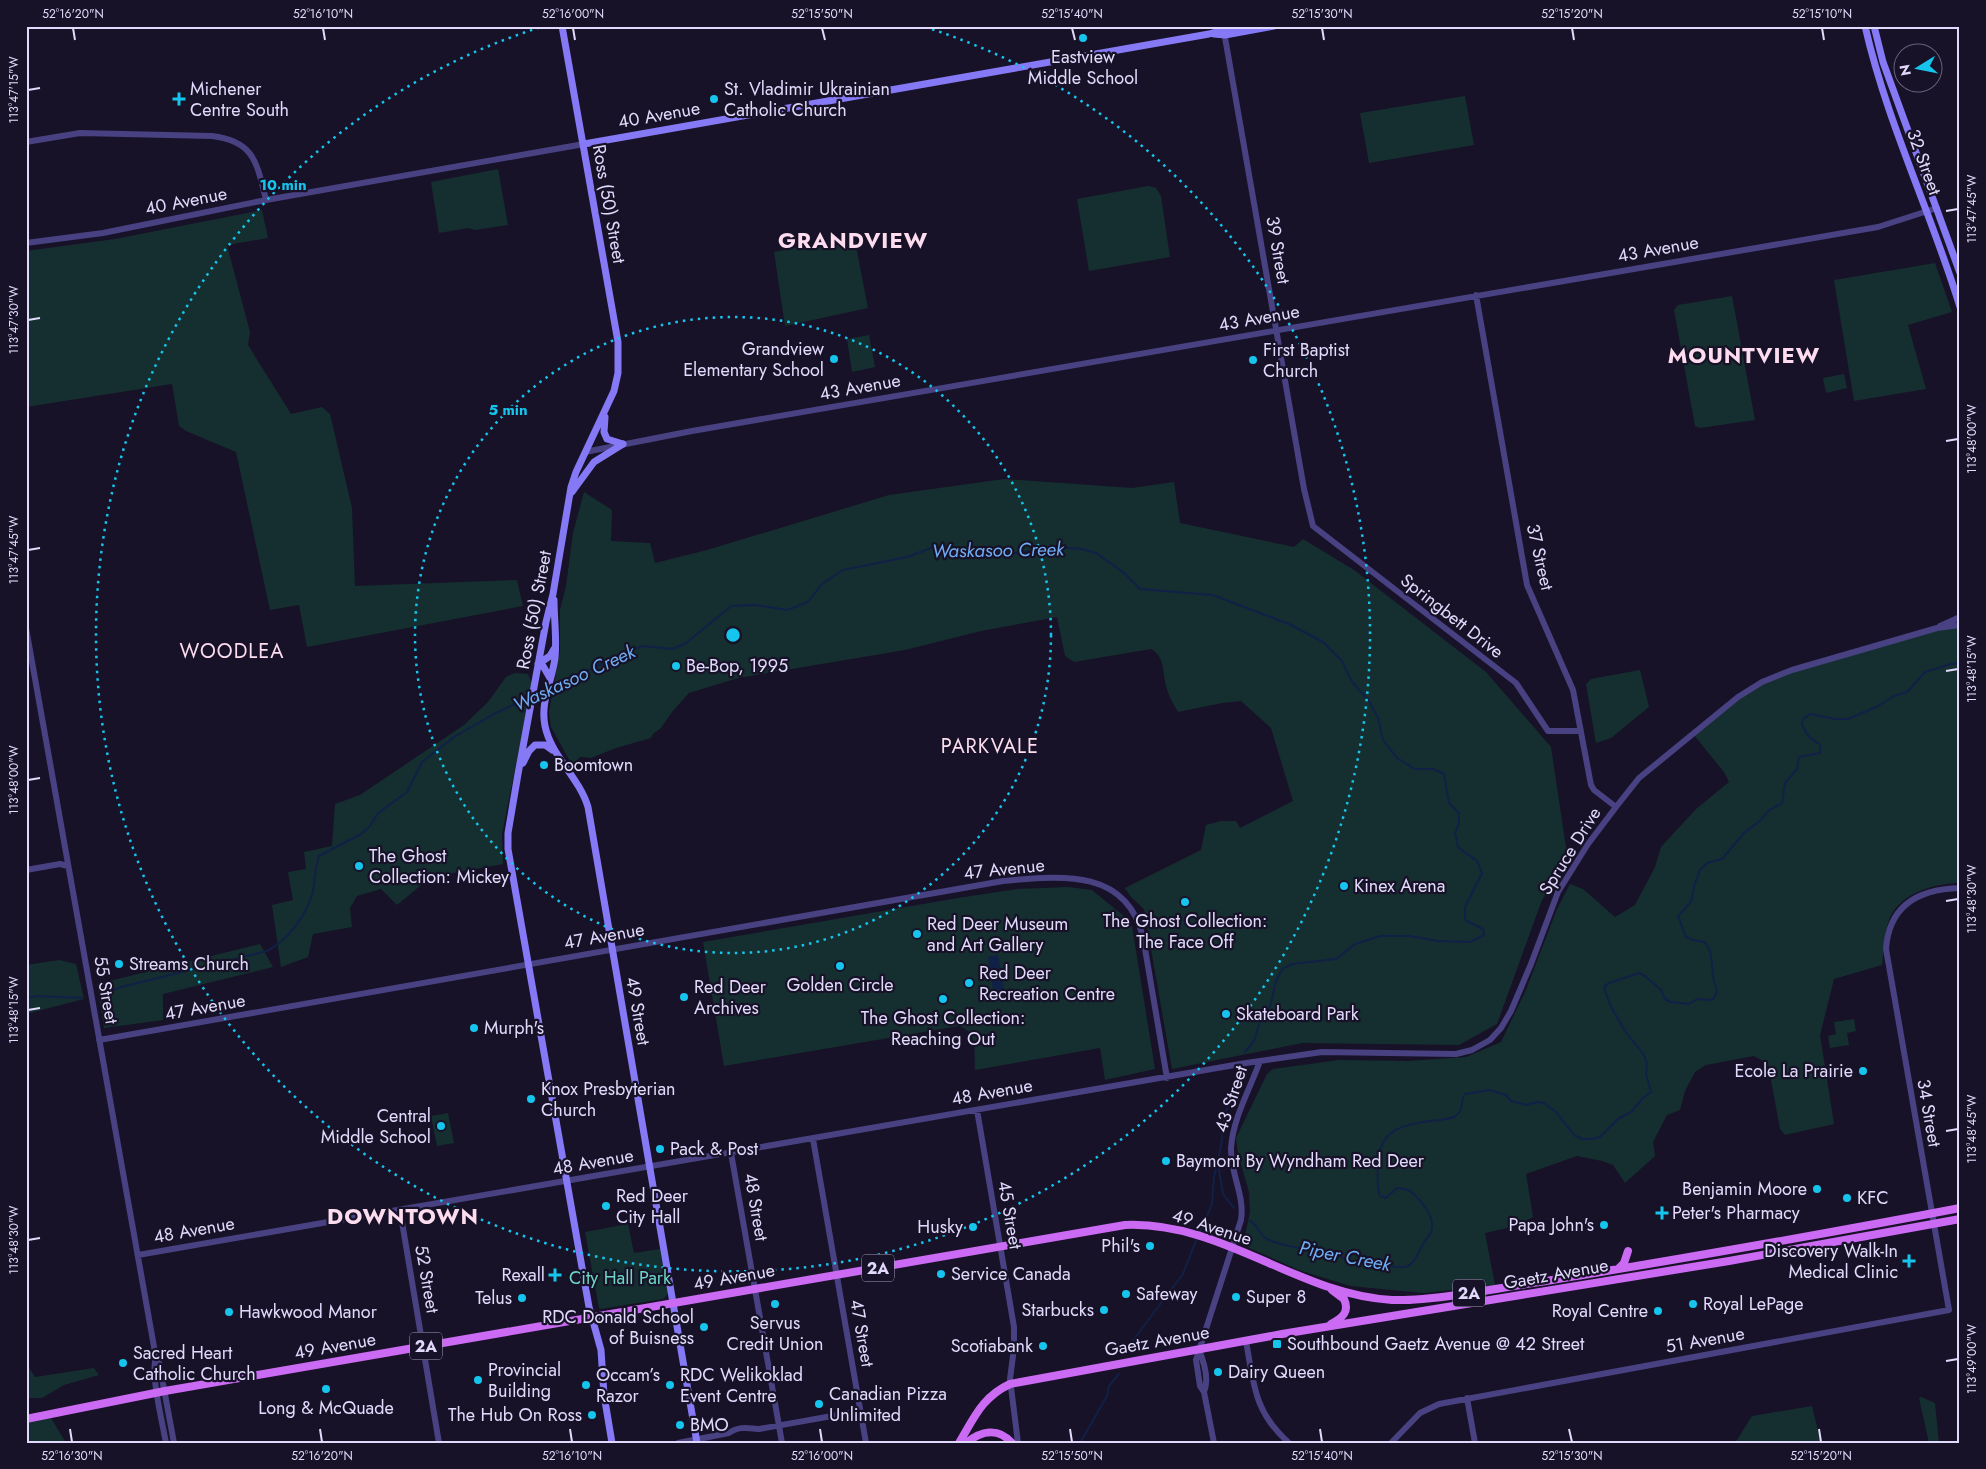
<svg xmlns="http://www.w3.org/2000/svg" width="1986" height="1469" font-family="Jost,sans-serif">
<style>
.green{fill:#152f30}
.water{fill:#112047}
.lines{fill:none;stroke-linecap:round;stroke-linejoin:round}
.stream{stroke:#112047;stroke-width:2}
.tertiary{stroke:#484182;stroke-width:6}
.secondary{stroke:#8679f5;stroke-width:7}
.primary{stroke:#cb6af3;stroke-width:8}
.ticks{fill:none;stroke:#e1dafc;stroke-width:2}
.ring{fill:none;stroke:#16c5ed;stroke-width:2.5;stroke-dasharray:2.5 5}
.poi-dot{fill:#16c5ed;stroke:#171227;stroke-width:2}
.labels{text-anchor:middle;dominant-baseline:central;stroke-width:4.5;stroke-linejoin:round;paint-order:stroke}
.shield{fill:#171227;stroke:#a49ebc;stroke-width:1}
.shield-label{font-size:16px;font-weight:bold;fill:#e1dafc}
.poi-label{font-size:18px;fill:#e1dafc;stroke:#171227;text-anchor:start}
.street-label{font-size:18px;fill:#e1dafc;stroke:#171227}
.park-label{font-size:18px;fill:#6bd7c5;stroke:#171227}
.water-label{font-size:19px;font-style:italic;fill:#70acf4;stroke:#171227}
.quarter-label{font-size:20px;letter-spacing:1px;fill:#fcdcee;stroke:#171227}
.district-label{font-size:22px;font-weight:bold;letter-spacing:1px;fill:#fcdcee;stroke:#171227}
.centre{fill:#16c5ed;stroke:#171227;stroke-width:2.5}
.ring-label{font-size:15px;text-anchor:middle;font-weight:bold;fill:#16c5ed;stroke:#171227;stroke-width:4.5;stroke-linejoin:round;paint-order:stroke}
.neatline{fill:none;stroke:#e1dafc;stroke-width:2}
.ticks-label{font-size:12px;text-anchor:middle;fill:#e1dafc}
</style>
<rect width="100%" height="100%" fill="#171227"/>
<!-- green -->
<path class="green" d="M1465,96l9,49 -105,18 -9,-50z
M498,169l10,56 -33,5 -7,-2 -29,5 -8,-51z
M1148,186l8,2 5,8 9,61 -81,14 -12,-72z
M262,210l6,28 -41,7 23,87 -2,13 43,69 31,-7 8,7 22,94 3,78 162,-6 6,26 -216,41 -8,-42 -29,5 -34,-158 -50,-21 -7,-5 -7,-42 -146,23v-156l89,-12z
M854,236l14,72 -83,18 -11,-74z
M1935,263l17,49 -44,13 18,64 -72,12 -20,-121z
M1732,296l23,124 -55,8 -5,-2 -21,-116 4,-5z
M869,335l6,32 -23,5 -5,-33z
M1844,374l3,14 -21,5 -3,-15z
M1004,479l128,9 42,-6 6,41 114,24 9,-8 51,31 132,102 65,75 16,107 -4,17 -21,29 -45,124 -38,21 -157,-2 -130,26 -28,-160 -13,-12 -6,-9 76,-38 5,-25 15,-4h15l4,7 53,-27 -22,-73 -30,-27 -19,2 -44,9c-4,-7 -9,-15 -11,-23 -5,-15 -1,-32 -16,-40l-77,13 -9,-6 -8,-39 -76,14 -76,19 -167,28 -49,15 -17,19 -11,16 -8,6 -2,4 -35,10 -25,10 -11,-1 -8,8 -21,-38 -2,-15 11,-62v-40l6,-24 7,-53 11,-41 28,18 -1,31 39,2 5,20 52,-13 182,-55z
M1960,625v258c-26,0 -64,11 -72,40 -4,13 -4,29 -6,42l-48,14 -14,56 14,89 -49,11 -5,-6 -12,-65 -14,-8 -48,9 -11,7 -10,19 -5,19 -13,5 -14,27 2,14 -30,27 -12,-18 -11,-4 -25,-5 -51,18 7,43 -17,9 -31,7 10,52 -72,8 -73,-7 -51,-16 -50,-22 -5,-8 6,-28 -1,-20 -11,-38 -2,-16 31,-64 6,-5 66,-9 69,1 58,-4 35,-15 25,-52 31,-81 13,-25 13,5 32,28 20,-12 20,-38 6,-20 35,-38 33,-27 -5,-10 -31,-38 69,-52 175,-54z
M1640,670l9,37 -38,31 -15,5 -10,-59 5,-5z
M515,673l13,1 4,10 -30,150 1,30 -72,13 -34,28 -16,-16 -24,7 -7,12 2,19 -39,7 -5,23 -27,10 -9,-62 21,-5 -5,-28 18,-3 -2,-17 28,-6 3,-42 25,-9 104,-70 24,-23 18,-25z
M1068,887l24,3 33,27 7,9 23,143 -50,11 -5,-32 -125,22c-1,-17 3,-38 -16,-44l-235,40 -21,-124 255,-44 59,-9z
M260,944l13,23 -110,27v26l-59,8 -7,-44z
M59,960l17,4 8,35 -58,15v-19l3,-2 -3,-6v-22z
M1854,1019l2,12 -9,2 2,12 -19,3 -2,-12 8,-2 -2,-12z
M448,1113l6,30 -17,3 -6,-30z
M628,1224l6,29 26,-4 8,45 -5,5 -63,10 -1,-1 -14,-76z
M26,1363l9,14 59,-9 5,7 -35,10 -22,13h-16z
M1921,1397l14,6 4,40h-10l-10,-45z
M1812,1406l9,37h-86l17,-27z
M51,1418l15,25h-40v-21z"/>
<!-- water -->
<path class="water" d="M998,955l7,39 -11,2 -6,-39z"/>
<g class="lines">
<!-- stream -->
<path class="stream" d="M550,687l50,-22 29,-15 15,-4 28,3 13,-5 46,-38 24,-1 32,5 21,-8 14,-18 21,-14 64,-13 24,-9h24l29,6h26l47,-7 25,2 14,4 27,19 17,17 73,6 78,30 32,17 19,19 10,21 17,19 9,17 5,22 14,18 18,11h18l11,5 5,29 10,10v11l-4,9 3,14 19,14 5,12 -17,34v13l18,9 1,6 -14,7 -32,-1 -28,-5h-30l-25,8 -19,15 -44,5 -10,5 -6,12 -6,26 -8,8 -8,26 -9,11
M534,695l12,-6
M101,995l20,-8 146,-36c21,-11 40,-36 46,-60 2,-12 2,-23 6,-35l42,-22 9,-8 8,-13 29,-21 15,-30 32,-25 40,-23 36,-17
M26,998l12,-2 44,2
M1218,1164l5,30 11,14
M1250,1221c8,4 9,14 17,18 15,8 47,11 64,14 8,1 14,7 21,9 6,1 50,6 53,5 13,-4 14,-21 23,-30 13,-15 -7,-37 -19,-47l-12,-2 -11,10 -6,-2c-4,-11 -2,-23 -2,-35 3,-36 32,-37 61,-41 4,-1 11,-1 15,-3 10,-5 6,-16 11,-23l25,-4 16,5 5,6 16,4 10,-3 7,1 12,9 18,23 8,4h10l8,-2 18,-18 13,-7 12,-14 8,-6 -5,-18 1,-10 -3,-9 -19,-24 -15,-26 -6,-18 5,-4 30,-10 6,3 16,14 4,9 6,3 18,2 8,-5 14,1c3,-2 5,-3 5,-7 2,-4 -1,-8 -2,-12 -4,-13 1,-29 -10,-39l-11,-2 -7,-3 -8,-21 13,-14 4,-19 5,-13 7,-7 15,-4 22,-26 17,-13 7,-9 14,-8 3,-20 12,-14 2,-12 21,-4v-8c-11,-8 -13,-9 -18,-21l1,-5 7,-5 25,5h13l30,-13 16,-10 13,-4 18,-20 26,-8 9,-1
M1199,1234l13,-30 2,-27 7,-31 3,-28 12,-41
M1129,1350l2,-7 52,-69 14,-36
M1080,1443l27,-47 2,-10 10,-12"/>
<!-- tertiary -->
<path class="tertiary" d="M1223,26l81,463 9,37 203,157 32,48h33
M26,142l54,-9 132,3c43,5 45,28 54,64
M26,243l77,-10 163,-33 318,-56
M1476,295l51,290 46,105 18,95 3,5 22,17
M585,452l107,-21 1186,-204 59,-19
M1940,626l20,-9
M26,628l130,730 3,4 15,81
M26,870l34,-6 8,2
M99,1040l904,-159c56,-5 123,-14 140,56l24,141
M977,1110l37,217v21l-4,31 8,64
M813,1139l53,304
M731,1153l51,290
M400,1210l39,233
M138,1255l1108,-192 76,-11 134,2 16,-4 18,-10 11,-12 10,-17 20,-47 27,-72 30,-48 28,-37 23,-29 99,-81 24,-15 30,-12 145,-42 23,-3
M1246,1341c8,44 8,71 43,102
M1199,1350c5,12 10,30 5,42
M156,1358c-6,16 7,67 10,85
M1467,1398l8,45
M678,1443l51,-10c9,-7 19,-5 30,-4l101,-18
M1214,1443l-10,-51 -4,-6 -4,-26 45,-140c4,-25 -11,-47 -10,-72 2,-30 19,-59 29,-87
M1391,1443l29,-30 19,-9 510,-94 -63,-361c3,-44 33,-60 74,-61"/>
<!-- secondary -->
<path class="secondary" d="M562,26l56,316v31l-4,18 -38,81 -5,15 -18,107 -7,28 -28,152 -10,59v16l81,458 12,43 3,45 8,48
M1865,26c22,97 66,186 95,281
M1874,26l9,36 77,211
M1214,34l11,1 49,-9
M584,144l625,-110 27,-8
M605,417l-1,15 3,7 16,5
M572,492l22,-30 29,-18
M554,600c0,19 3,39 1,58 -3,23 -15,44 -10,68 6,30 34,51 43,81l109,636
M538,664l12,-8 4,-7
M538,664l5,2 7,12
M523,763l6,-12 6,-6h10l7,5"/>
<!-- primary -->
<path class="primary" d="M1618,1269l6,-6 4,-12
M1331,1324c11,-6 19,-12 13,-25l-12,-9
M26,1419l139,-28 960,-166c98,-4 173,70 267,75 24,1 49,-3 72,-6 40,-6 80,-13 119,-19 126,-21 252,-43 377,-67
M959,1443c15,-25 23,-46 51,-59l272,-50 447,-73 231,-42
M966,1443c15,-12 32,-16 46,0"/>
</g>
<!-- ticks -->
<path class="ticks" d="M73,28l2,12M323,28l2,12M573,28l2,12M822,28l3,12M1072,28l3,12M1322,28l2,12M1572,28l2,12M1822,28l2,12M28,90l12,-2M1946,211l12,-2M28,320l12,-2M1946,441l12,-2M28,550l12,-2M1946,671l12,-2M28,780l12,-2M1946,901l12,-2M28,1010l12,-2M1946,1131l12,-2M28,1240l12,-2M1946,1361l12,-2M70,1429l2,13M320,1429l2,13M570,1429l2,13M820,1429l2,13M1070,1429l2,13M1320,1429l2,13M1569,1429l3,13M1819,1429l2,13"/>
<!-- distance rings -->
<g class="ring">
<circle cx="733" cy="635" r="318"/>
<path d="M925 27A637 637 0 1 1 541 27"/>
</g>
<!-- markers -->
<g class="poi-dot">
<circle cx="1083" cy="38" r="5"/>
<path d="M176.5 91.5h5v5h5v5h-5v5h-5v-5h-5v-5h5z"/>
<circle cx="714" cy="99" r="5"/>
<circle cx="834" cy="359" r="5"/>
<circle cx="1253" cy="360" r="5"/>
<circle cx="676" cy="666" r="5"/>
<circle cx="544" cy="765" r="5"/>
<circle cx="359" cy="866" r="5"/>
<circle cx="1344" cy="886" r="5"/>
<circle cx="1185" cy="902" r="5"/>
<circle cx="917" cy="934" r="5"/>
<circle cx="119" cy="964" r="5"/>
<circle cx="840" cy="966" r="5"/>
<circle cx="969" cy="983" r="5"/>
<circle cx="684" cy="997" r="5"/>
<circle cx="943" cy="999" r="5"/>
<circle cx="1226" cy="1014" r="5"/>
<circle cx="474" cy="1028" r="5"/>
<circle cx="1863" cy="1071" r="5"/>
<circle cx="531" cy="1099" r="5"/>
<circle cx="441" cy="1126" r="5"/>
<circle cx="660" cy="1149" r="5"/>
<circle cx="1166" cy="1161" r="5"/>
<circle cx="1817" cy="1189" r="5"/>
<circle cx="1847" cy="1198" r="5"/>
<circle cx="606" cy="1206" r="5"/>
<path d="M1659.5 1205.5h5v5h5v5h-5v5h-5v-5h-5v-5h5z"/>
<circle cx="1604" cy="1225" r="5"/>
<circle cx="973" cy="1227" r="5"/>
<circle cx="1150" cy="1246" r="5"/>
<path d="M1906.5 1253.5h5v5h5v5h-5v5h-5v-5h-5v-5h5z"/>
<circle cx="941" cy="1274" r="5"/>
<path d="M552.5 1267.5h5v5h5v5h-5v5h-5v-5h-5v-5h5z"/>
<circle cx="1126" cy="1294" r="5"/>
<circle cx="1236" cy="1297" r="5"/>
<circle cx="522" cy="1298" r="5"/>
<circle cx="775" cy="1304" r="5"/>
<circle cx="1693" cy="1304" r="5"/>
<circle cx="1104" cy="1310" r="5"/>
<circle cx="1658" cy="1311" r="5"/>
<circle cx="229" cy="1312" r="5"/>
<circle cx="704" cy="1327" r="5"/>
<rect x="1272" y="1339" width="10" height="10" rx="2.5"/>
<circle cx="1043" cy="1346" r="5"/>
<circle cx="123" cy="1363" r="5"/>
<circle cx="1218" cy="1372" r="5"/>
<circle cx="478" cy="1380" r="5"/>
<circle cx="586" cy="1385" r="5"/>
<circle cx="670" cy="1385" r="5"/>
<circle cx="326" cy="1389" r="5"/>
<circle cx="819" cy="1404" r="5"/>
<circle cx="592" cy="1415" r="5"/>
<circle cx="680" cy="1425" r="5"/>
</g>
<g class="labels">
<!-- shield labels -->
<g class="shield">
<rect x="862" y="1254.5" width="32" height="27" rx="4"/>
<rect x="1453" y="1279.5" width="32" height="27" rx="4"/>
<rect x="410" y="1332.5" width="32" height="27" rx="4"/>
</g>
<g class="shield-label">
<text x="878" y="1268">2A</text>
<text x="1469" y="1293">2A</text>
<text x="426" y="1346">2A</text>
</g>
<!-- poi labels -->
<g class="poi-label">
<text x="1083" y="57" text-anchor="middle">Eastview<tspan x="1083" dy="21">Middle School</tspan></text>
<text x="190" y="89">Michener<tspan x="190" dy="21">Centre South</tspan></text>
<text x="724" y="89">St. Vladimir Ukrainian<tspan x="724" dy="21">Catholic Church</tspan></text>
<text x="824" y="349" text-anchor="end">Grandview<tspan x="824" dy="21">Elementary School</tspan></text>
<text x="1263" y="350">First Baptist<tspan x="1263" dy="21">Church</tspan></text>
<text x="686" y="666">Be-Bop, 1995</text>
<text x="554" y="765">Boomtown</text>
<text x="369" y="856">The Ghost<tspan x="369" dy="21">Collection: Mickey</tspan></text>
<text x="1354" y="886">Kinex Arena</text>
<text x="1185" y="921" text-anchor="middle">The Ghost Collection:<tspan x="1185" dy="21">The Face Off</tspan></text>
<text x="927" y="924">Red Deer Museum<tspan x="927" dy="21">and Art Gallery</tspan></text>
<text x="129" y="964">Streams Church</text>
<text x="979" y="973">Red Deer<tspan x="979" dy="21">Recreation Centre</tspan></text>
<text x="840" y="985" text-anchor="middle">Golden Circle</text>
<text x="694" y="987">Red Deer<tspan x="694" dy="21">Archives</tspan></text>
<text x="1236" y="1014">Skateboard Park</text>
<text x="943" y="1018" text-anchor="middle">The Ghost Collection:<tspan x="943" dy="21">Reaching Out</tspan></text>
<text x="484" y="1028">Murph's</text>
<text x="1853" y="1071" text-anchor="end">Ecole La Prairie</text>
<text x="541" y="1089">Knox Presbyterian<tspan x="541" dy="21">Church</tspan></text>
<text x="431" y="1116" text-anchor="end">Central<tspan x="431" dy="21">Middle School</tspan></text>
<text x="670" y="1149">Pack &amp; Post</text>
<text x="1176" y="1161">Baymont By Wyndham Red Deer</text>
<text x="1807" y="1189" text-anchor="end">Benjamin Moore</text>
<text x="616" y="1196">Red Deer<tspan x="616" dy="21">City Hall</tspan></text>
<text x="1857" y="1198">KFC</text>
<text x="1672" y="1213">Peter's Pharmacy</text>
<text x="1594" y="1225" text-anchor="end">Papa John's</text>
<text x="963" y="1227" text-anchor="end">Husky</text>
<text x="1140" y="1246" text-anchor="end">Phil's</text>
<text x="1898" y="1251" text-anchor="end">Discovery Walk-In<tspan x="1898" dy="21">Medical Clinic</tspan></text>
<text x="951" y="1274">Service Canada</text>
<text x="545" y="1275" text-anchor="end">Rexall</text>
<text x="1136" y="1294">Safeway</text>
<text x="1246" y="1297">Super 8</text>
<text x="512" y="1298" text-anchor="end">Telus</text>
<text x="1703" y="1304">Royal LePage</text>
<text x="1094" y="1310" text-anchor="end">Starbucks</text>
<text x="1648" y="1311" text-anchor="end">Royal Centre</text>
<text x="239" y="1312">Hawkwood Manor</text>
<text x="694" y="1317" text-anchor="end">RDC Donald School<tspan x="694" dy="21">of Buisness</tspan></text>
<text x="775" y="1323" text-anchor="middle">Servus<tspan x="775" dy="21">Credit Union</tspan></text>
<text x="1287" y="1344">Southbound Gaetz Avenue @ 42 Street</text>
<text x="1033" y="1346" text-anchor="end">Scotiabank</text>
<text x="133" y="1353">Sacred Heart<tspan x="133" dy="21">Catholic Church</tspan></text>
<text x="488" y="1370">Provincial<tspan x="488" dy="21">Building</tspan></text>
<text x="1228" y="1372">Dairy Queen</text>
<text x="596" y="1375">Occam’s<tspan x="596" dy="21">Razor</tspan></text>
<text x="680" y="1375">RDC Welikoklad<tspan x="680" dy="21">Event Centre</tspan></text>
<text x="829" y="1394">Canadian Pizza<tspan x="829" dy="21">Unlimited</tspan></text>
<text x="326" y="1408" text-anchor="middle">Long &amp; McQuade</text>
<text x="582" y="1415" text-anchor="end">The Hub On Ross</text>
<text x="690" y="1425">BMO</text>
</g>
<!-- street labels -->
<g class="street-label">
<text transform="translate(659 115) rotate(-10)">40 Avenue</text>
<text transform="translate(1924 162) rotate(70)">32 Street</text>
<text transform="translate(186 201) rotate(-11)">40 Avenue</text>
<text transform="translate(609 204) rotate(80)">Ross (50) Street</text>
<text transform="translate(1658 249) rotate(-10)">43 Avenue</text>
<text transform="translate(1278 250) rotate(80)">39 Street</text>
<text transform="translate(1259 318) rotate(-10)">43 Avenue</text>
<text transform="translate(860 387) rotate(-10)">43 Avenue</text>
<text transform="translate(1540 557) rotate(77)">37 Street</text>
<text transform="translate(534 610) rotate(-79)">Ross (50) Street</text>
<text transform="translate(1452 616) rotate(38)">Springbett Drive</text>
<text transform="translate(1570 851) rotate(-58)">Spruce Drive</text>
<text transform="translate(1004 869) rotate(-6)">47 Avenue</text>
<text transform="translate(604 936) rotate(-10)">47 Avenue</text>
<text transform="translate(106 990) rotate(80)">55 Street</text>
<text transform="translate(205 1007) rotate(-10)">47 Avenue</text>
<text transform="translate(638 1011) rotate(80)">49 Street</text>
<text transform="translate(992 1092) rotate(-10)">48 Avenue</text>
<text transform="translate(1231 1099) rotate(-72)">43 Street</text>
<text transform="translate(1929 1113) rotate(80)">34 Street</text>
<text transform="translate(593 1162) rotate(-10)">48 Avenue</text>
<text transform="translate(756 1207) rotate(80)">48 Street</text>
<text transform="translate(1010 1215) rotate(80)">45 Street</text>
<text transform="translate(1212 1227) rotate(18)">49 Avenue</text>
<text transform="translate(194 1230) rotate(-10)">48 Avenue</text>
<text transform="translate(1556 1274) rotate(-10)">Gaetz Avenue</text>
<text transform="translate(734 1277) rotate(-10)">49 Avenue</text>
<text transform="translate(427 1279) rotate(80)">52 Street</text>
<text transform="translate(862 1333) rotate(80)">47 Street</text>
<text transform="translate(1705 1340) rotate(-10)">51 Avenue</text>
<text transform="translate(1157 1341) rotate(-10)">Gaetz Avenue</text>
<text transform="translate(335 1346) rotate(-10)">49 Avenue</text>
</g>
<!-- park labels -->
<g class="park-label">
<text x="620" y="1278">City Hall Park</text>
</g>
<!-- water labels -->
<g class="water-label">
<text transform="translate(998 550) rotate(-1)">Waskasoo Creek</text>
<text transform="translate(574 678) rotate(-25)">Waskasoo Creek</text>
<text transform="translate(1345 1256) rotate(11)">Piper Creek</text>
</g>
<!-- quarter labels -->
<g class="quarter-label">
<text x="232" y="651">WOODLEA</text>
<text x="990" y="746">PARKVALE</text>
</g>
<!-- district labels -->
<g class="district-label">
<text x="853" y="240">GRANDVIEW</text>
<text x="1744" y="355">MOUNTVIEW</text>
<text x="403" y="1216">DOWNTOWN</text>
</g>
</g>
<circle cx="733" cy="635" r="8" class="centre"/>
<g class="ring-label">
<text x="283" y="190">10 min</text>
<text x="508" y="415">5 min</text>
</g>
<!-- border -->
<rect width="1986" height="1469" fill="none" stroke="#171227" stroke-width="55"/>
<!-- north arrow -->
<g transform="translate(1918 68) rotate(260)"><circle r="24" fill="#171227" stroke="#68627c"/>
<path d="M0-4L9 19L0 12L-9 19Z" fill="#16c5ed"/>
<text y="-8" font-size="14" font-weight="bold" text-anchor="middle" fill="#e1dafc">N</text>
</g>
<rect x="28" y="28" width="1930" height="1414" class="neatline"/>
<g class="ticks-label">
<text x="73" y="18">52°16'20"N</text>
<text x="323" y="18">52°16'10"N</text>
<text x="573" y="18">52°16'00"N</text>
<text x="822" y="18">52°15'50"N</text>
<text x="1072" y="18">52°15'40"N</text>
<text x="1322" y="18">52°15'30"N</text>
<text x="1572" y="18">52°15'20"N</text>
<text x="1822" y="18">52°15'10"N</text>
<text transform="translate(14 90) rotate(-90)" y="4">113°47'15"W</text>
<text transform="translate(1972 209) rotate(-90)" y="4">113°47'45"W</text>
<text transform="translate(14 320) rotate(-90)" y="4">113°47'30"W</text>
<text transform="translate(1972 439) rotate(-90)" y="4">113°48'00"W</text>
<text transform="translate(14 550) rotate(-90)" y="4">113°47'45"W</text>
<text transform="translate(1972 669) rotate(-90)" y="4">113°48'15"W</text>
<text transform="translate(14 780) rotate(-90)" y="4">113°48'00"W</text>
<text transform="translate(1972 899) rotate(-90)" y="4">113°48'30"W</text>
<text transform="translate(14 1010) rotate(-90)" y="4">113°48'15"W</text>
<text transform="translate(1972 1129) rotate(-90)" y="4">113°48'45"W</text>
<text transform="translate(14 1240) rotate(-90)" y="4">113°48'30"W</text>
<text transform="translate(1972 1359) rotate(-90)" y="4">113°49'00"W</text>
<text x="72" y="1460">52°16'30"N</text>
<text x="322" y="1460">52°16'20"N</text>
<text x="572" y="1460">52°16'10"N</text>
<text x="822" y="1460">52°16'00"N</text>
<text x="1072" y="1460">52°15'50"N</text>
<text x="1322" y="1460">52°15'40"N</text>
<text x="1572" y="1460">52°15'30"N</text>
<text x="1821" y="1460">52°15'20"N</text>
</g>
</svg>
